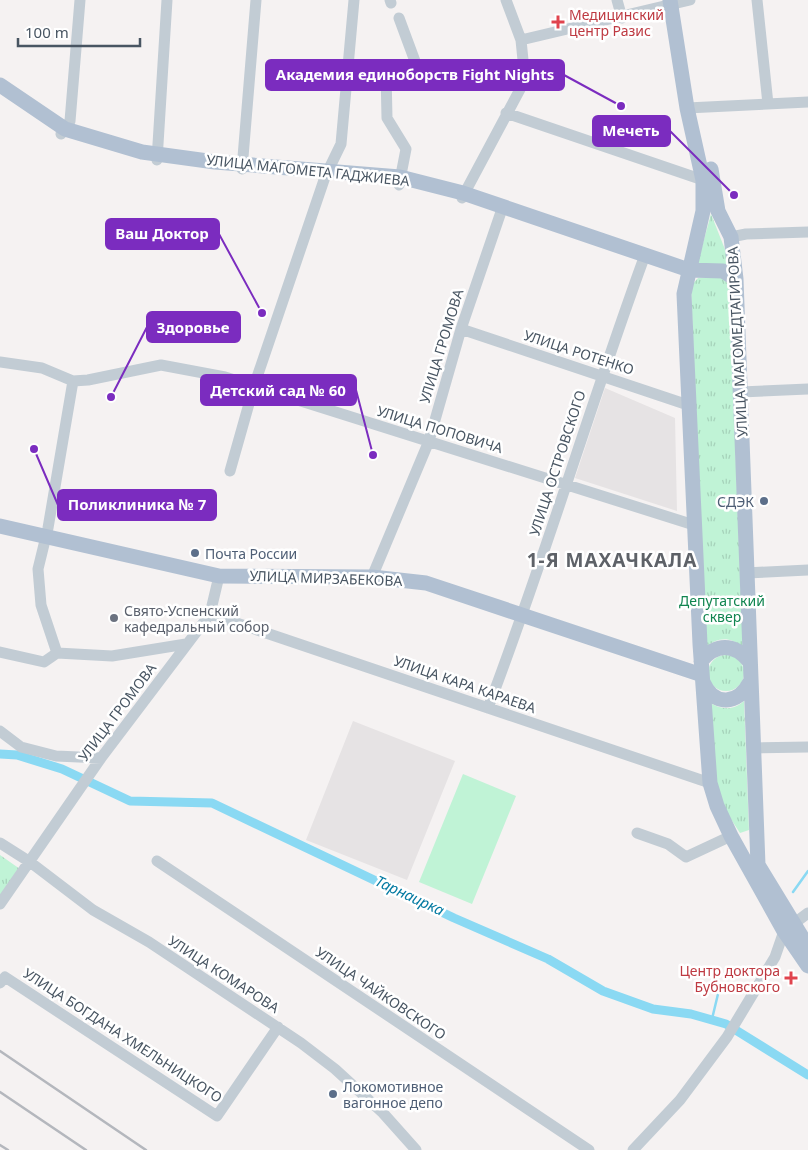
<svg xmlns="http://www.w3.org/2000/svg" width="808" height="1150" font-family="'Noto Sans',sans-serif">
<style>
.education{fill:#e6e3e4}
.grass{fill:#c0f3d6}
.park{fill:url(#park-tufts)}
.lines{fill:none;stroke-linecap:round;stroke-linejoin:round}
.stream{stroke:#8ad9f3;stroke-width:2.5}
.canal{stroke:#8ad9f3;stroke-width:9}
.minor{stroke:#c2ccd4;stroke-width:11}
.major{stroke:#b1c0d2;stroke-width:15}
.rail{stroke:#b4b7bd;stroke-width:2.5}
.health-dot{fill:#e0444e;stroke:#fff;stroke-width:2}
.service-dot{fill:#5c6f8a;stroke:#fff;stroke-width:2}
.worship-dot{fill:#6b7280;stroke:#fff;stroke-width:2}
.labels{text-anchor:middle;dominant-baseline:central;stroke-width:5;stroke-linejoin:round;paint-order:stroke}
.health-label{font-size:14px;fill:#be3a42;stroke:#fff;text-anchor:start}
.street-label{font-size:14px;fill:#485562;stroke:#fff}
.service-label{font-size:14px;fill:#4e5e75;stroke:#fff;text-anchor:start}
.park-label{font-size:14px;fill:#118550;stroke:#fff}
.worship-label{font-size:14px;fill:#5b616d;stroke:#fff;text-anchor:start}
.water-label{font-size:15px;font-style:italic;fill:#047aa2;stroke:#fff}
.district-label{font-size:19px;font-weight:bold;letter-spacing:1px;fill:#5e6268;stroke:#fff}
.leader{fill:none;stroke:#7b2cbf;stroke-width:2}
.callout-dot{fill:#7b2cbf;stroke:#fff;stroke-width:2}
.callout{fill:#7b2cbf;stroke:#7b2cbf;stroke-width:2}
.callout-label{font-size:15px;text-anchor:middle;font-weight:bold;fill:#fff}
</style>
<defs>
<pattern id="park-tufts" width="24" height="20" patternUnits="userSpaceOnUse" patternTransform="scale(1.25)"><rect width="24" height="20" fill="#c0f3d6"/><path d="M3 7l-1-3M5 7V3M7 7l1-3M15 17l-1-3M17 17v-4M19 17l1-3" fill="none" stroke="#a6d2ba"/></pattern>
</defs>
<rect width="100%" height="100%" fill="#f5f2f2"/>
<!-- education -->
<path class="education" d="M605,388l70,30 2,93 -102,-33z
M353,721l102,40 -48,119 -101,-40z"/>
<!-- grass -->
<path class="grass" d="M463,774l53,22 -44,108 -53,-22z"/>
<!-- park -->
<path class="park" d="M711,214l17,43v11l-31,-3z
M722,277l7,8 14,362c-14,-11 -25,-10 -39,1l-13,-362 7,-8z
M708 673a18 18 0 1 1 36 0a18 18 0 1 1-36 0Z
M744,701l5,129 -9,3 -19,-29 -7,-24 -5,-78c12,8 24,9 35,-1z
M0,855l20,14 -20,28z"/>
<g class="lines">
<!-- stream -->
<path class="stream" d="M793,892l15,-21
M712,1019l6,-25"/>
<!-- canal -->
<path class="canal" d="M0,754l17,1 45,14 68,32 82,2 242,115 94,41 55,32 50,18 38,5 35,10 82,51"/>
<!-- minor -->
<path class="minor" d="M390,0l1,3
M617,0l5,18
M757,0l11,104
M399,18l20,54
M521,40l169,-40
M687,108l121,-6
M506,113l197,67
M61,134l9,-13 10,-121
M157,160l10,-160
M242,169l14,-169
M399,185l7,-36 -19,-31 -1,-46 82,-1
M462,198l63,-118 -4,-40 -15,-40
M731,237l15,-3 62,-2
M461,329l227,76
M0,362l42,6 31,13 15,-1 73,-15 64,12 469,148
M741,392l67,-3
M230,471l24,-85 71,-209 16,-33 13,-144
M746,573l62,-3
M372,577l57,-136 32,-112 42,-123
M210,614l500,169
M0,652l44,10 13,-9 55,3 74,-12
M57,653l-16,-48 -3,-36 10,-41 25,-147
M488,708c57,-149 102,-303 157,-453
M0,731l21,16 35,9 45,2
M753,748l55,-1
M637,833l31,11 18,13 45,-21
M0,843l30,19 63,48 56,32 152,101 34,26 48,44 33,37
M157,861l432,289
M0,904l101,-146 109,-144 9,-38
M0,983l5,-6 212,139 61,-89
M633,1150l47,-50 47,-63 48,-80 9,-26 24,-18"/>
<!-- major -->
<path class="major" d="M670,0l17,108 16,72v31l-19,83 16,350 10,139 7,23 14,30 53,95 24,35
M0,85l65,44 77,23 73,10 185,15 63,16 226,77 34,1 13,8
M711,169l7,42 13,26 5,42 22,586 50,82
M0,526l219,50 153,1 54,6 276,92
M701,661c15,-18 33,-18 48,0
M703,682c11,25 35,23 47,0"/>
<!-- rail -->
<path class="rail" d="M0,1051l146,99
M0,1092l86,58
M0,1145l8,5"/>
</g>
<!-- markers -->
<g class="health-dot">
<path d="M555.5 14.5h5v5h5v5h-5v5h-5v-5h-5v-5h5z"/>
<path d="M788.5 970.5h5v5h5v5h-5v5h-5v-5h-5v-5h5z"/>
</g>
<g class="service-dot">
<circle cx="764" cy="501" r="5"/>
<circle cx="195" cy="553" r="5"/>
<circle cx="333" cy="1094" r="5"/>
</g>
<circle class="worship-dot" cx="114" cy="618" r="5"/>
<g class="labels">
<!-- health labels -->
<g class="health-label">
<text x="569" y="14">Медицинский<tspan x="569" dy="16">центр Разис</tspan></text>
<text x="780" y="970" text-anchor="end">Центр доктора<tspan x="780" dy="16">Бубновского</tspan></text>
</g>
<!-- street labels -->
<g class="street-label">
<text transform="translate(308 170) rotate(6)">УЛИЦА МАГОМЕТА ГАДЖИЕВА</text>
<text transform="translate(737 342) rotate(-93)">УЛИЦА МАГОМЕДТАГИРОВА</text>
<text transform="translate(441 346) rotate(-73)">УЛИЦА ГРОМОВА</text>
<text transform="translate(579 352) rotate(18)">УЛИЦА РОТЕНКО</text>
<text transform="translate(440 429) rotate(17)">УЛИЦА ПОПОВИЧА</text>
<text transform="translate(557 463) rotate(-72)">УЛИЦА ОСТРОВСКОГО</text>
<text transform="translate(326 578) rotate(2)">УЛИЦА МИРЗАБЕКОВА</text>
<text transform="translate(465 684) rotate(19)">УЛИЦА КАРА КАРАЕВА</text>
<text transform="translate(117 712) rotate(-53)">УЛИЦА ГРОМОВА</text>
<text transform="translate(224 974) rotate(33)">УЛИЦА КОМАРОВА</text>
<text transform="translate(381 993) rotate(34)">УЛИЦА ЧАЙКОВСКОГО</text>
<text transform="translate(123 1035) rotate(33)">УЛИЦА БОГДАНА ХМЕЛЬНИЦКОГО</text>
</g>
<!-- service labels -->
<g class="service-label">
<text x="754" y="501" text-anchor="end">СДЭК</text>
<text x="205" y="553">Почта России</text>
<text x="343" y="1086">Локомотивное<tspan x="343" dy="16">вагонное депо</tspan></text>
</g>
<!-- park labels -->
<g class="park-label">
<text x="722" y="600">Депутатский<tspan x="722" dy="16">сквер</tspan></text>
</g>
<!-- worship labels -->
<g class="worship-label">
<text x="124" y="610">Свято-Успенский<tspan x="124" dy="16">кафедральный собор</tspan></text>
</g>
<!-- water labels -->
<g class="water-label">
<text transform="translate(410 895) rotate(25)">Тарнаирка</text>
</g>
<!-- district labels -->
<g class="district-label">
<text x="612" y="560">1-Я МАХАЧКАЛА</text>
</g>
</g>
<!-- callouts -->
<path class="leader" d="M621 106L564 75M734 195L670 131M262 313L219 234M111 397L147 327M373 455L356 390M34 449L58 505"/>
<g class="callout-dot">
<circle cx="621" cy="106" r="5"/>
<circle cx="734" cy="195" r="5"/>
<circle cx="262" cy="313" r="5"/>
<circle cx="111" cy="397" r="5"/>
<circle cx="373" cy="455" r="5"/>
<circle cx="34" cy="449" r="5"/>
</g>
<g class="callout">
<rect x="266" y="60" width="298" height="30" rx="5"/>
<rect x="593" y="116" width="77" height="30" rx="5"/>
<rect x="106" y="219" width="113" height="30" rx="5"/>
<rect x="147" y="312" width="93" height="30" rx="5"/>
<rect x="201" y="375" width="155" height="30" rx="5"/>
<rect x="58" y="490" width="158" height="30" rx="5"/>
</g>
<g class="callout-label">
<text x="415" y="80">Академия единоборств Fight Nights</text>
<text x="631" y="136">Мечеть</text>
<text x="162" y="239">Ваш Доктор</text>
<text x="193" y="333">Здоровье</text>
<text x="278" y="396">Детский сад № 60</text>
<text x="137" y="510">Поликлиника № 7</text>
</g>
<!-- scale -->
<path d="M18 38v8h122v-8" fill="none" stroke="#485562" stroke-width="2.5"/>
<text x="25" y="38" font-size="15" fill="#485562" stroke="#ffffff" stroke-width="4" paint-order="stroke">100 m</text>
</svg>
